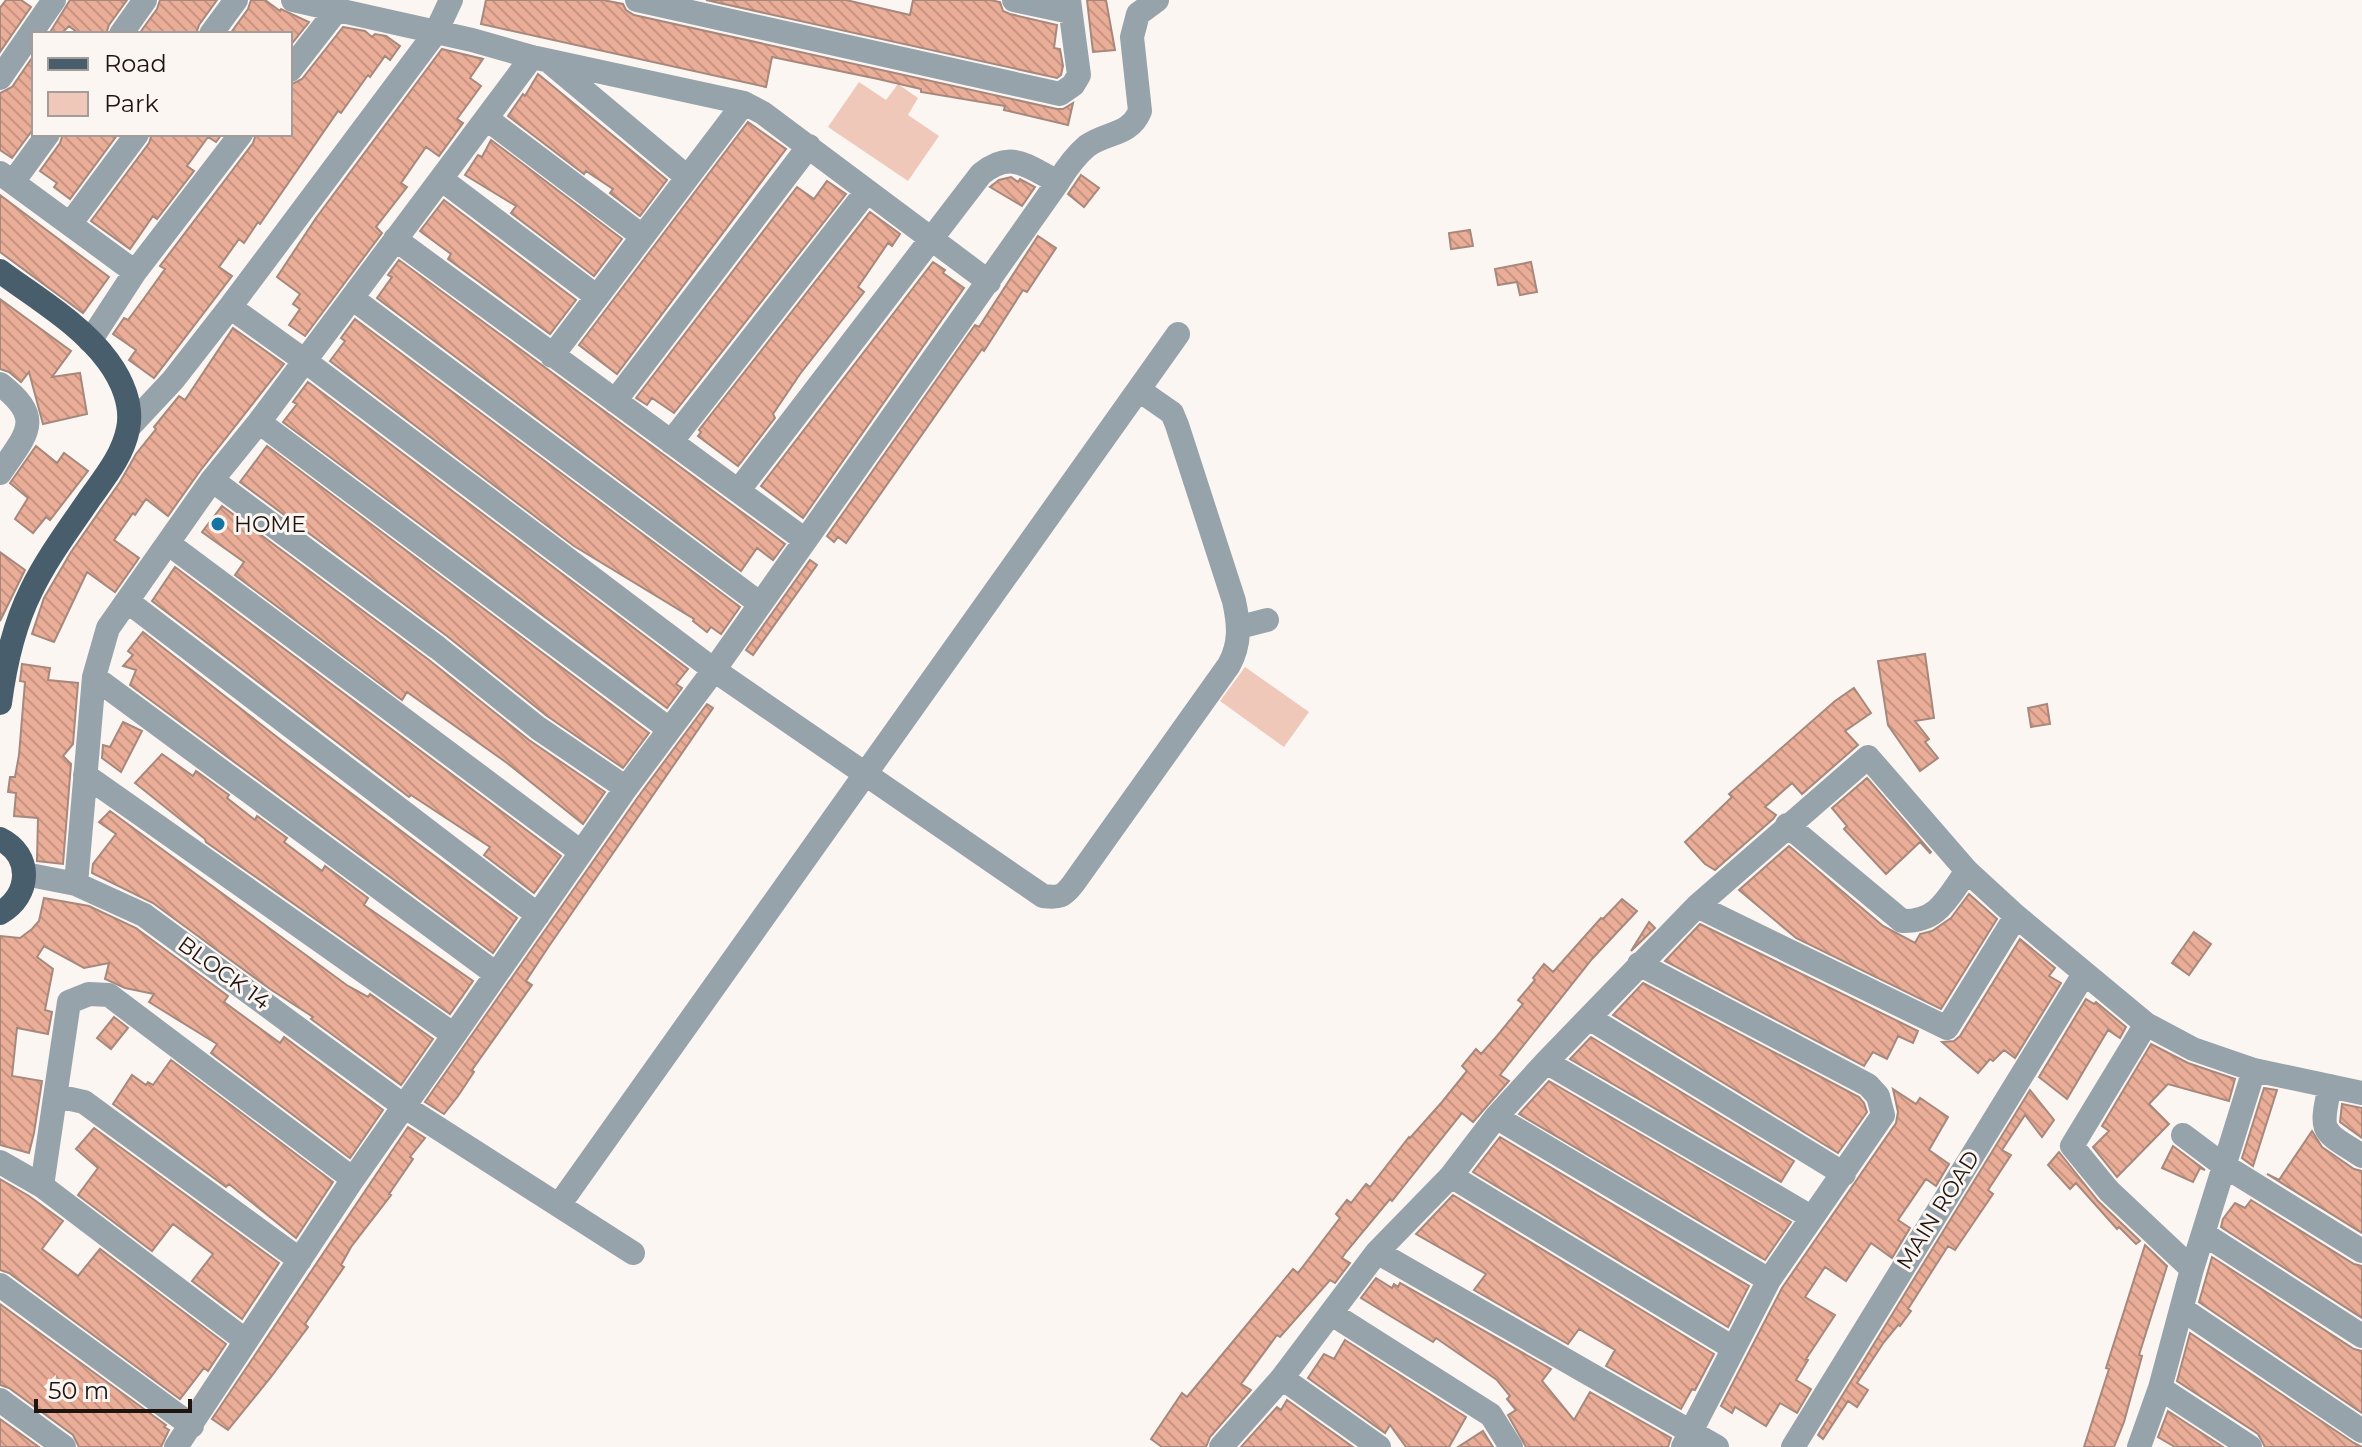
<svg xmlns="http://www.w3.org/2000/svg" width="2362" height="1447" font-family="Montserrat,sans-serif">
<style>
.green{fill:#efc8ba}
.building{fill:url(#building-back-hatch);stroke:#a6887d;stroke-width:2}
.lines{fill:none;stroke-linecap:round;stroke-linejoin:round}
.minor{stroke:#97a3ab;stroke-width:24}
.major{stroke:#485e6c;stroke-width:24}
.poi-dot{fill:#1674a2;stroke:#fcf6f3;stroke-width:3}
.labels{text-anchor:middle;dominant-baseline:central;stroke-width:6;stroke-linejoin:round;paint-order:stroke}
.poi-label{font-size:22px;fill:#1f1410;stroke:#fcf6f3;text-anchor:start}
.street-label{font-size:22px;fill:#1f1410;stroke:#fcf6f3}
</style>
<defs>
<pattern id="building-back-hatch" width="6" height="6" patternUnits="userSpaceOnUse" patternTransform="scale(2)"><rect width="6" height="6" fill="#eaad97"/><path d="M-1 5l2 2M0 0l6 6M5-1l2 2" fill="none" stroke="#c89481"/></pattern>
</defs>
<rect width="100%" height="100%" fill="#fcf6f3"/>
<!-- green -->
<path class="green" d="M859,82l27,18 12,-16 20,14 -10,17 31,21 -31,45 -80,-54z
M1245,667l64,45 -25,35 -64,-46z"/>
<!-- building -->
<path class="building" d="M6,0h15l10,7 -31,45v-44z
M70,0h57l-18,25 -3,9h-27l-10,-8 -5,5 4,3h-19z
M160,0h57l-18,25 -3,9h-57l18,-25z
M251,0h14l15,11 1,-2 28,13 -19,24v-12h-60l18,-25z
M486,0h117l20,4 3,6 8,5 423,94h6l10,-6 -5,22 -64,-15 1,-4 -84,-14v-3l-43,-10 -106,-22 -6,30 -285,-63z
M706,0h140l64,15 3,-15h77l10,2 3,9 7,3 47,11 -3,23 6,1 3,17 -2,9 -4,3z
M1087,0h19l9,50 -22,2z
M343,27l22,4 7,6 3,-3 11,2 14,10 -10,14 -5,-4 -15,21 -2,-2 -27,38 -3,-2 -78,113 -2,-2 -14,21 -5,-4 -20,28 13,9 -78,102 -25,-18 7,-10 -23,-16 11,-16 4,2 17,-23 20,-28 -5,-3 93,-123 3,-9h34v-49l12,-6z
M442,49l41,10 -13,19 11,8 -24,33 6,4 -24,33 -13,-9 -25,36 6,4 -31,40 6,6 -77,103 -16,-11 11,-16 -7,-5 7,-10 -23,-17 39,-59z
M34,55v73l-22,30 -12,-8v-57l12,-6z
M538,74l129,106 -27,36 -30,-23 3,-4 -27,-18 -2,3 -76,-58 15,-22 2,2z
M748,122l38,27 -169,225 -38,-29z
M63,134h55l-48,65 -16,-12 3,-4 -17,-12 20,-28z
M152,134h70l-6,8 -8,-5 -21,29 7,5 -37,48 -4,-3 -23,33 -39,-28 58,-78z
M491,140l131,99 -28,37 -83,-63 5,-7 -51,-31 13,-20 4,2z
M1081,175l18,13 -15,19 -16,-13z
M1011,177l7,5 2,-3 15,8 -13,19 -32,-19 9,-7z
M827,181l19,13 -172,219 -22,-15 -5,7 -11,-7 161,-211 17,12z
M0,195l109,82 -26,36 -83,-61z
M444,200l132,100 -26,34 -102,-75 3,-5 -31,-23z
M870,212l30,22 -8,12 -4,-3 -30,44 6,5 -64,82 -27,40 2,4 -37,48 -40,-30 3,-4 -2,-2z
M1470,230l3,16 -22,3 -2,-16z
M1038,236l18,12 -29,44 -4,-2 -39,61 -2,-2 -26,37 -110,157 -8,-6 -4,5 -7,-6 148,-211 4,2z
M399,260l386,284 -12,16 -16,-12 -16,23 -364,-273 15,-21 -4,-2z
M933,262l12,8 -2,3 21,15 -161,230 -42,-32z
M1531,262l6,30 -17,3 -3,-13 -19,3 -3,-16z
M0,299l71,52 -19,26 28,-4 7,41 -44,10 -14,-52 -8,10 -12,-10 -9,-3z
M355,319l385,288 -19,27 -10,-7 -4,5 -14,-11 1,-2 -120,-73 -244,-185 15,-20 -4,-3z
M233,328l51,36 -84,107 -32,45 -22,-17 -11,16 -2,-2 -19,27 25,18 -24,34 -28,-20 -33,70 -22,-8 12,-36 27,-46 49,-70 16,-28 20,-25 -2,-2 25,-31 6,4z
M308,382l380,287 -12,15 6,4 -15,20 -384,-286 14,-18 -4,-2z
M36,446l21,17 7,-10 24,18 -38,49 -4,-3 -13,16 -18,-14 13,-21 -18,-15z
M267,446l382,287 -26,35 -76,-52 -100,-80 -207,-154z
M222,506l207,154 100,80 76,52 -22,32 -76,-61 -100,-71 -5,8 -167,-125 9,-13 -42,-30z
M0,552l25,18 -25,51z
M810,560l7,5 -64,90 -7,-5z
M175,567l386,289 -27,37 -50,-38 6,-8 -79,-52 -2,2 -257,-196z
M143,632l148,116 226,170 -24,35 -363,-268 6,-15 -13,-4 10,-11 -5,-4z
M1925,654l9,64 -19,3 14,18 -4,3 13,16 -18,13 -32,-46 -10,-64z
M22,664l28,4 -2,12 30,3 -5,61 -10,12 8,8 -8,100 -26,-3 1,-43 -24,-2 2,-23 -8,-1 2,-15h5l4,-22 6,-73 -5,-1z
M1854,688l17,25 -26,18 13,14 -56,49 -10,-11 -27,24 11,8 -3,4 -58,51 -10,-6 -20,-22 47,-45 -3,-3 106,-93z
M707,704l6,4 -166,241 -21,32 6,4 -60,85 2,2 -16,24 -14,18 -19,-12 213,-305z
M2047,704l3,20 -19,3 -3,-19z
M123,722l19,9 -21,41 -19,-14 1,-13 7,2z
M162,754l31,22 3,-5 33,24 -2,3 28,22 2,-4 30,22 -3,4 38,29 3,-5 43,32 -4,7 109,76 -23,33 -244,-172 -1,-3 -70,-56z
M1867,778l64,74 -1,1 -10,-11 -34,32 -42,-45 3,-3 -15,-18z
M110,811l238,175 20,11 2,-3 63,45 -32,46 -90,-66 2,-2 -43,-28 -117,-86 -61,-30 1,-9 23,-30 -17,-12z
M1789,846l94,80 32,17 5,-9 12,-3 19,-13 18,-24 28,25 -56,90 -145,-71 -57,-48z
M44,898l45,8 47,22 92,68 -4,6 56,41 4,-6 99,73 -33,48 -139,-105 6,-9 -68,-42 5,-8 -29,-6 -20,-9 4,-16 -25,5 -40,-22 -7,11 16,12 -8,41 7,2 -4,22 -31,-6 -5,48 30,5 -8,52 -5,20 -29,-8v-209l20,2 12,-9 7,-8z
M1622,899l15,12 -45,48 -92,116 9,6 -36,41 -11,-9 -70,88 -2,-2 -44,53 -4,6 8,5 -15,20 -5,-3 -50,57 -3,-2 -36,49 10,6 -41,47 -4,10h-44l-11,-8 31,-46 5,4 106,-128 5,4 42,-55 -4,-4 11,-14 4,3 15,-19 4,3 39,-50 1,1 32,-36 25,-31 -5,-5 14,-17 5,5 16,-18 26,-32 -5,-4 17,-20 -2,-2 11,-14 9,8 48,-54 2,1z
M1649,922l6,6 -24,23z
M1700,924l218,107 -5,12 -15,-7 -11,23 -14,-7 -9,14 -199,-105z
M2194,932l17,12 -22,31 -17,-12z
M2020,939l35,29 -6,8 12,7 -46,75 -11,-8 -11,11 -3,-2 -12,14 -36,-31 12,-1 6,-5z
M1643,983l216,114 5,6 3,9 -29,41 -225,-138z
M2086,999l8,5 2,-2 30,25 -6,11 -12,-8 -41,69 -28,-22z
M114,1017l14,11 -17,21 -14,-11z
M1591,1037l203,124 -13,21 -211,-123z
M2151,1044l37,19 47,16 -6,22 -61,-17 -19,20 20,20 -52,53 -24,-30 16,-16 -7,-5z
M171,1060l162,122 -37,56 -67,-54 -3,3 -113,-83 19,-29 14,10 2,-3 5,3z
M1549,1081l242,141 -26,38 -246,-146z
M2264,1088l13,2 -24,76 -11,-8z
M1893,1089l23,15 4,-6 28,19 -19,33 20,14 -13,22 -10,-7 -28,41 12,8 -18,30 -21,-15 -25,38 -21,-14 -20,30 30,18 -29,44 2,1 -12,20 15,9 -14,24 -17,-10 -14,23 -31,-19 -3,6 -11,-7 61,-118 114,-165 2,-11z
M2030,1090l24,30 -12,17 -17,-22 -23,35 9,5 -23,35 5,4 -38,56 -7,-4 -40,63 3,2 -11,15 -2,-1 -14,17 -27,41 11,7 -11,17 -9,-6 -25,38 -5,-4z
M2342,1104l20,4v30l-22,-16z
M408,1127l17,11 -15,19 3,2 -24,35 2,1 -40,52 -10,18 3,2 -39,57 3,3 -37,50 -43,53 -16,-11z
M94,1128l185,135 -37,56 -50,-38 21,-27 -40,-30 -21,27 -74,-56 20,-27 -22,-19z
M2312,1131l10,16 32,22 8,2v62l-95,-59 12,6z
M1500,1137l249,149 -21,41 -255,-155z
M2173,1146l32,24 -5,-2 -7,14 -31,-14z
M2059,1152l39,49 42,40 -4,3 -17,-17 -2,2 -41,-46 -6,6 -22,-24z
M0,1179l29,17 34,25 -21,28 36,27 22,-27 126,95 -18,27 -4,-3 -24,31 -171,-126 -9,-3z
M1453,1195l261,159 -19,36 -3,-1 -11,20 -75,-43 9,-16 -36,-21 -11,15 -94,-54 12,-16 -70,-40z
M2251,1200l103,64 8,2v52l-141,-91 2,-8 12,-16 10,5z
M2145,1245l22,21 -28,89 3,1 -18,66 -10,25h-30l25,-78 -3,-1z
M2212,1257l142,92 8,2v62l-163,-111z
M1376,1278l16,10 2,-4 4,3 2,-4 151,86 -9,12 32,39 16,-28 81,46 -3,9h-142l-18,-32 8,-5 -9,-11 3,-3 -13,-16 -61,-42 -3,4 -72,-44z
M0,1304l166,121 -2,2 5,3 -8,17h-82l-6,-12 -64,-47 -9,-3z
M2190,1333l164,110 8,4h-97l-7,-13 -81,-53z
M1345,1340l121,77 -17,30h-43l-16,-22 -5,8 -77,-55 16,-24 10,5z
M1287,1400l66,47h-112l36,-40 4,3z
M2168,1411l55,36h-48l-17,-10z
M0,1419l39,28h-39z
M1483,1431l10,16h-35z"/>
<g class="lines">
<!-- minor -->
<path class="minor" d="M293,0l179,40 60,17 212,46 19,10 226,169
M637,0l423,94 13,-9 6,-10 -10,-75
M1014,0l56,12
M121,34l24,-34
M211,34l25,-34
M551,63l136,114
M290,70l46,-59
M0,78l54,-78
M487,119l155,117
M0,173l135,99
M441,179l155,117
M13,182l35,-48
M1058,182c8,-13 17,-26 29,-36 19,-14 43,-10 53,-35l-8,-74 6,-23 19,-14
M70,224l67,-90
M395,239l410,301
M352,298l407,305
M230,307l75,54 409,309 329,226c16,2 20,1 30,-12l156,-219c12,-22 10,-41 5,-64l-57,-176 -5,-12 -33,-23
M90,341l45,-69 106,-138
M552,356l192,-253
M0,384c45,35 27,49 0,89
M615,401l194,-255
M259,422l410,307
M129,427l44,-47 57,-73 206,-275 15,-32
M671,442l196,-251
M212,480l226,168 100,80 88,60
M169,544l412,308
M127,601l411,314
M1240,627l27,-7
M94,677l402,297
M85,775l369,260
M1787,825l115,96c37,1 45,-23 65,-50
M25,874l51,10 68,31 261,192 228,146
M76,884l18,-207 14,-49 104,-148 47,-58 273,-365
M1697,906l250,122 69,-112
M1639,964l229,121 10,11 5,19 -114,165 -86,167
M1589,1018l255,156
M2146,1024l-74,122 37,45 83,78
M1546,1062l265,155
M2330,1086c-11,49 -8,44 32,70
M57,1096l27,6 216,158
M1496,1117l273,163
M2183,1135l40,30 139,86
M0,1162l42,24 204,155
M1451,1176l282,172
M42,1186l27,-184 20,-8 20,1 244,184
M559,1205l619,-871
M2204,1234l158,102
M1377,1252l340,195
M0,1285l192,141
M2182,1309l180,122
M1332,1314l159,101 20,32
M1282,1378l97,69
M2160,1388l90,59
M0,1400l64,47
M176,1447l177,-268 101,-144 172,-247 88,-118 344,-488c-31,-15 -46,-33 -77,-8l-243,317
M1221,1447l61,-69 95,-126 74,-76 45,-59 50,-55 151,-156 171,-149 99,114 49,45 130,108 47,25 61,21 108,23
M1793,1447l291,-473
M2139,1447l21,-59 32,-119 62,-199"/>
<!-- major -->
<path class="major" d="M0,271c36,27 81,53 108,90 14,19 25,44 20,68 -5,26 -23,48 -38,69 -21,31 -43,60 -59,93 -17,34 -26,74 -31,112
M0,839c33,16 31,57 0,74"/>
</g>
<!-- markers -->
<circle class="poi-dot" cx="218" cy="524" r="8"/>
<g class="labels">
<!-- poi labels -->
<g class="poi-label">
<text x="234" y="524">HOME</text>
</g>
<!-- street labels -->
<g class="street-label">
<text transform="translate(224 973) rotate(36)">BLOCK 14</text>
<text transform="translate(1938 1210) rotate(-58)">MAIN ROAD</text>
</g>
</g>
<!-- legend -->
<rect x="32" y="32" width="260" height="104" fill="#fcf6f3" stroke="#a49c98" stroke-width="2"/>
<rect x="48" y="58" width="40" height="12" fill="#485e6c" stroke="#a49c98" stroke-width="2"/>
<text x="104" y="72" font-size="24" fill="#1f1410">Road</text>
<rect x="48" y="92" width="40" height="24" fill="#efc8ba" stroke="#a49c98" stroke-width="2"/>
<text x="104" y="112" font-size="24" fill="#1f1410">Park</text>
<!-- scale -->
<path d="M36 1399v12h154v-12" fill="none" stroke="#1f1410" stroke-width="4"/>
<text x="48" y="1399" font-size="24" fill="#1f1410" stroke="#fcf6f3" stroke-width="6" paint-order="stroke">50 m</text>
</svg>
